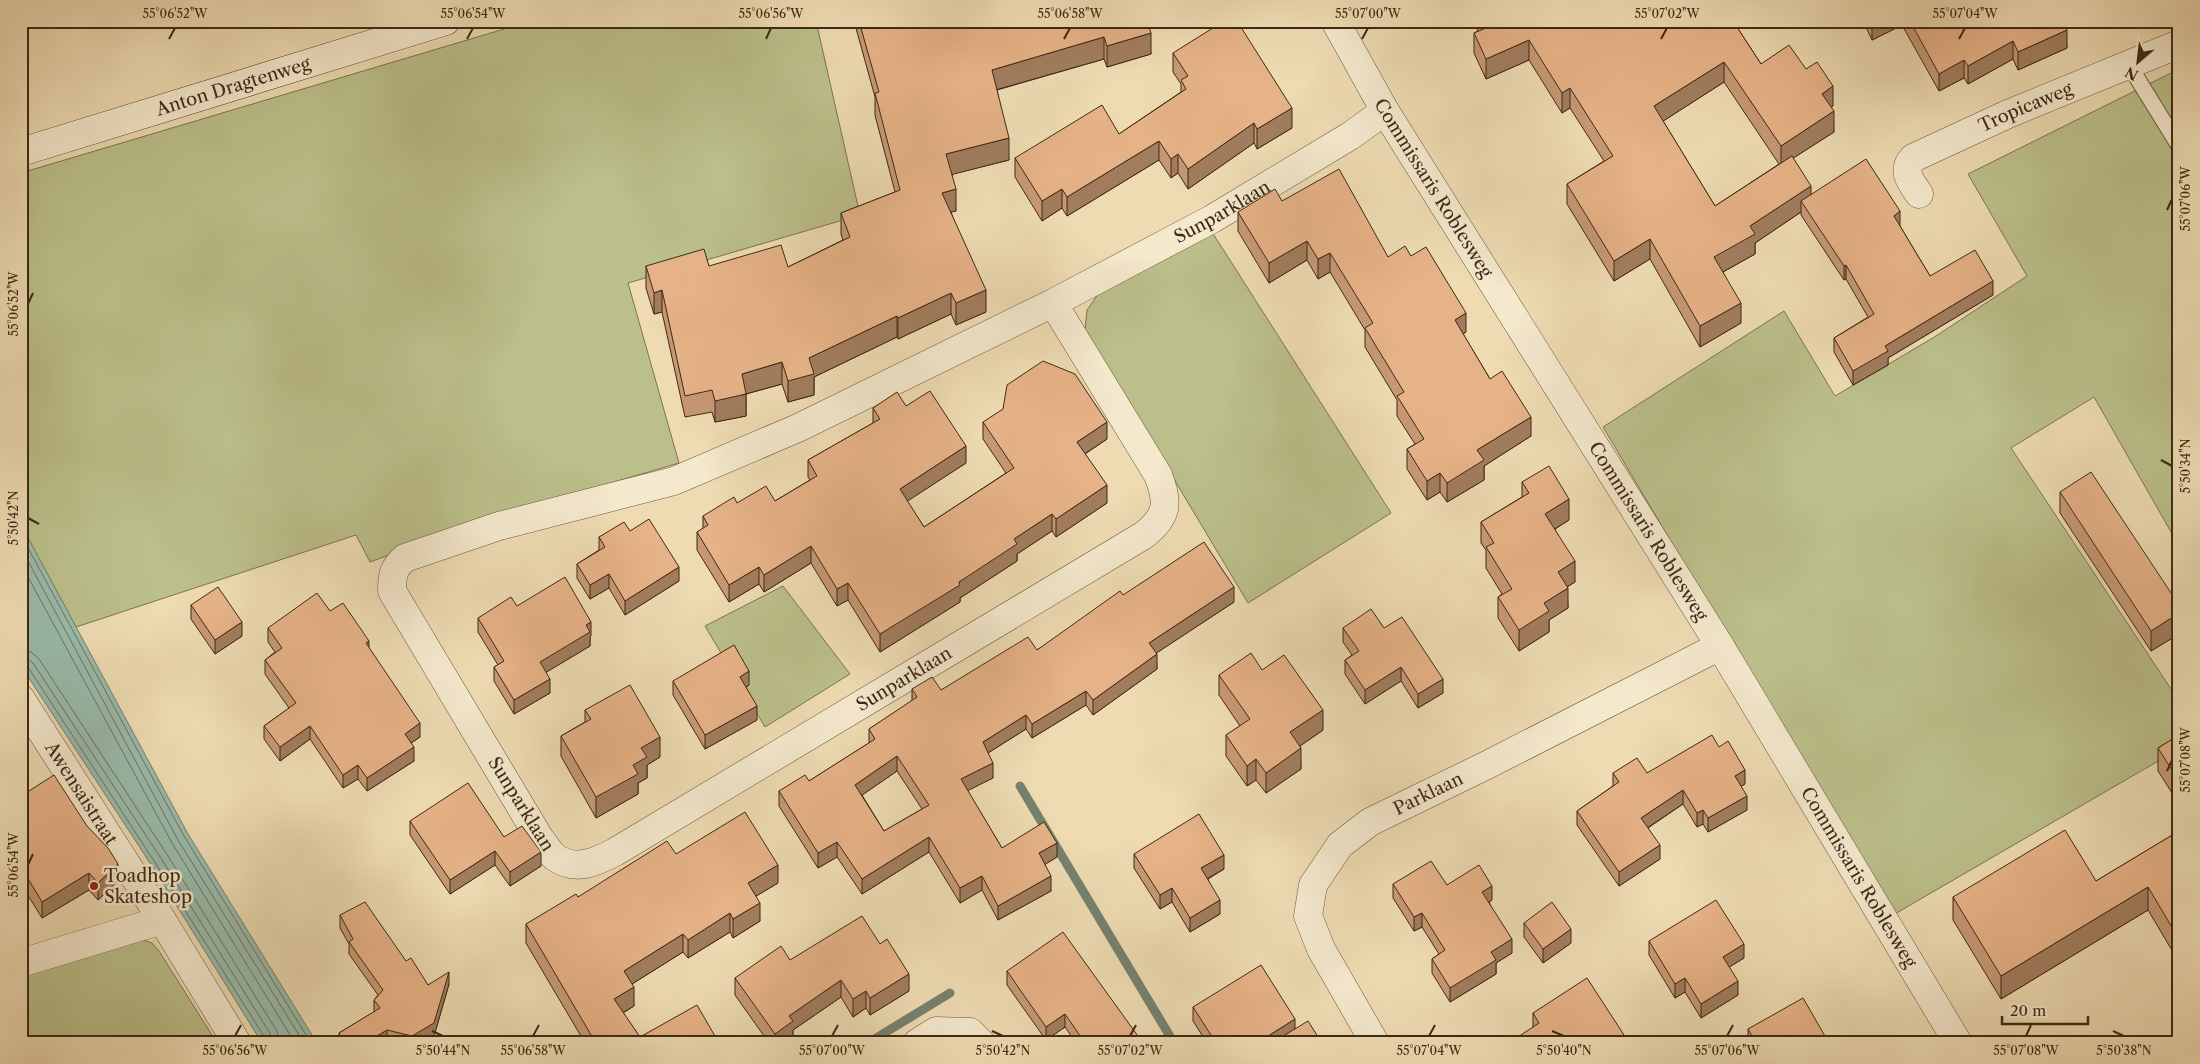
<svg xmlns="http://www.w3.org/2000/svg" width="2200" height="1064" font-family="'Libre Caslon Text',serif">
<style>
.green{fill:#bbbf8a;stroke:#7c7450}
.water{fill:#99bbab;stroke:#75816f}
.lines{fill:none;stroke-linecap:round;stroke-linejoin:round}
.shore{stroke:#6c7260;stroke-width:1}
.stream{stroke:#75816f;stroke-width:9}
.lane-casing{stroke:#6a563c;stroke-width:17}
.street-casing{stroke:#6a563c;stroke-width:29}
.secondary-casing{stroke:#3e2915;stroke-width:29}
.lane{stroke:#f4e8cd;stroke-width:15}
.street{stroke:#f4e8cd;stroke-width:28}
.secondary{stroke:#f4e8cd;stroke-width:28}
.wall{fill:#c69974;stroke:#3e2915;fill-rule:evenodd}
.shaded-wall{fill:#a17d5e;stroke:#3e2915}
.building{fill:#e6b287;stroke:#3e2915;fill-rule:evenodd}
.ticks{fill:none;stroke:#3e2915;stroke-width:2}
.poi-dot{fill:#8f2418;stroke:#f4e8cd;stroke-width:2}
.labels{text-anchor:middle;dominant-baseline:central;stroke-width:5;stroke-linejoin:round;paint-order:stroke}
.street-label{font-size:18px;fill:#3e2915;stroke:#f4e8cd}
.poi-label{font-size:18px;fill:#3e2915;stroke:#f4e8cd;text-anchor:start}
.neatline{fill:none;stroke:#3e2915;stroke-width:2}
.ticks-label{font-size:12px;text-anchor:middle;fill:#3e2915}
</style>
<rect width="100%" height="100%" fill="#eedbb2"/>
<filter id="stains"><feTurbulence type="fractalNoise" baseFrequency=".004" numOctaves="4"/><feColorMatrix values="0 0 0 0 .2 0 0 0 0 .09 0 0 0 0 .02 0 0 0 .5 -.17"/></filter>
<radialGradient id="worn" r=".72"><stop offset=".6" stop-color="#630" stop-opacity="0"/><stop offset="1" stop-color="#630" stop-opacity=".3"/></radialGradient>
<!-- green -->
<path class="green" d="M531,21h285l44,194 -232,68 51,180 -184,54 -125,45 -14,-27 -280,92 -55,-102v-352z
M2179,69v477l-85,-149 -83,51 168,253v48l-286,166 -290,-488 181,-116 51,85 101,-60 91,-60 -59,-102z
M1212,232l179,281 -143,90 -163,-273 2,-20 12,-17z
M783,586l67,88 -85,53 -60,-101z
M138,938l14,5 7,8 58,92h-196v-72z"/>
<!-- water -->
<path class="water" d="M21,525l167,309 129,209h-55l-110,-177 -131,-200z"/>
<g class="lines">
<!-- shore -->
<path class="shore" d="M21,535l163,301 127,207
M21,548l157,292 126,203
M21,564l151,279 123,200
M21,650l10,2 8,7 129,197 109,175 3,12
M21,658l7,1 5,4 129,197 109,175 2,8
M21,664l7,3 128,197 109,174 1,5"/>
<!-- stream -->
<path class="stream" d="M1020,786l154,257
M868,1043l82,-50"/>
<defs>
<path id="lane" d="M2129,65l50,81"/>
<g id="street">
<path id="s1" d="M1335,21l50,90 335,535 238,397"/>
<path id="s2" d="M1919,194c-8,-12 -18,-23 -6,-36l95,-44 171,-70"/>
<path id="s3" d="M1053,303l105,172c11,28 10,41 -14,60l-529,317c-19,10 -40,20 -60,5 -6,-4 -10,-13 -15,-18l-148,-248c0,-15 1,-23 13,-33l94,-32 175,-45 124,-53 255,-125 159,-84 138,-83 35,-25"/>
<path id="s4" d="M21,699l141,221 75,123"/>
<path d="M21,963l141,-43"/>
<path d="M917,1043l19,-12 34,1 11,11"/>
<path id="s5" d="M1375,1043l-54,-94 -13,-33 5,-31 27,-40 30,-23 117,-57 233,-119"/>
</g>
<g id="secondary">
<path id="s6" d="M21,152l425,-131"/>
</g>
</defs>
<!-- lane casing -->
<use href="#lane" class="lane-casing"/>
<!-- street casing -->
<use href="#street" class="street-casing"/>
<!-- secondary casing -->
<use href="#secondary" class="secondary-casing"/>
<!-- lane -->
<use href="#lane" class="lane"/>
<!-- street -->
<use href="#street" class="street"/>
<!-- secondary -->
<use href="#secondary" class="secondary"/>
</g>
<!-- wall -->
<path class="wall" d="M854,21h293l4,33 -44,13 -3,-8 -107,31 12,70 -57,14 4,37 -5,1 35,100 -30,13 -5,-11 -53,25 -1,-2 -83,40v18l-26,7 -6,-18 -36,10v22l-31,6 -3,-10 -27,5 -23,-105 -8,2 -8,-26v-22l142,1 55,-27 -2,-6v-21l54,-21 -20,-77v-18z
M1474,21h259l28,43 45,5 27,37 -2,2 3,24 -41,26 18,36 89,31v1l30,50 63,19 -105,63v7l-35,20 -19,-33v-14l34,-21 -22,-38 -2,1 -43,-65v-3l-46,31v11l-32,18 18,51 -41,24 -50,-88 -36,22 -47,-77v-20l37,-23 -34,-53 -8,5 -33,-53 -43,19 -12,-26v-20l4,-2zM1724,82l55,82 -64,42 -52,-85z
M1863,21h203l-2,1 3,26 -49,22 -5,-11 -45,25 -4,-6 -25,13 -37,-66 -30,15z
M1173,53l119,75 -35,21 -3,-6 -66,46 -10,-16 -7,5 -12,-18 -92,56 -5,-8 -20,13 -27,-44v-19l104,-24 62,-42v-8l-8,-12z
M1282,201l106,56 23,-1 55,76 -3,2 27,45 41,57 -47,30v14l-37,22 -7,-10 -13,8 -20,-31v-20l8,-5 -18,-28v-16l-32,-53v-17l-35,-58 -12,7 -11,-19 -38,23 -31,-52v-19z
M906,406l60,57 -59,38 17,26 82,-54 -23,-34v-17l124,17 -22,15 22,49 -51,34 -4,-6 -35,23v7l-57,37v4l-80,50 -32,-52 -11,6 -26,-43 -47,29 -5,-8 -30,18 -32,-52v-18l6,-3v-13l34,-13 38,-2 35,-21 -2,-3v-17l65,-37v-15z
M1522,482l47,38 -14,9 20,53 -8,5 1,21 -19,12v12l-30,19 -21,-33v-21l4,-3 -16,-26v-18l-5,-7v-21l41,-25z
M2060,492l119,113v29l-28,17 -91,-138z
M630,531l49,50 -54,34 -16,-27 -19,11 -13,-21v-14l22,-14v-13z
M1123,595l111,7 -78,51 1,16 -64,46 -7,-10 -54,33 -6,-9 -38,24 5,25 -26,12 35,58 55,9 -12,7 6,27 -53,29 -16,-30 -22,13 -31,-51 -67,42 -25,-37 -19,11 -39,-62v-15l30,-10 60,-38v-14l43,-28v-12l29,1 96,-40zM897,771l25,38 -38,22 -22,-36z
M191,605l51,31 -27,18 -24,-35z
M517,606l74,30 -1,1v9l-44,26 4,21 -36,21 -20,-33v-14l4,-2 -20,-33v-14z
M330,611l39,37 51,89 -9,6 3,18 -47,30 -9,-12 -15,9 -33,-49 -30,22 -16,-22v-13l25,-18 -24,-34v-14l10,-8 -7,-10v-14z
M1343,628h41l59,65 -25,15 -17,-27 -36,23 -20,-30v-14l7,-5 -9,-13z
M1262,670l61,60 -23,16 1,23 -35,24 -10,-13 -9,6 -21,-30v-21l14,-9 -21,-31v-20z
M673,681l76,4 -3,2 11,33 -52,29 -32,-54z
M585,710l75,47 -13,8v13l-9,5v11l-42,24 -35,-62v-20l24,-14z
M2179,735v69l-21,-33v-23z
M1719,747l26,37 -4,2 6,24 -39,22 -5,-8 -6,3 -14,-23 -35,24 12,31 -41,27 -42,-61v-14l36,-25v-13h34z
M21,796l97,85 -20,19 -9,-10 -47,28 -21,-34z
M410,821l94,16 37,29 -31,20 -15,-21 -45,29 -40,-59z
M2179,831l-6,121 -25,-42 -147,89 -48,-79v-23l143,-16z
M676,854l102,29 -22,13 4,25 -27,17 -3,-6 -42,26 -5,-6 -51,32 2,22 -11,7 17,24 79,6h-134l-59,-100v-19l52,-27z
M1134,854l90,15 -16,10 12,35 -30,18 -18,-30 -12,7 -26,-41z
M1393,884l54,1 45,15 -3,2 23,51 -16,10v11l-46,28 -18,-29v-14l7,-5 -17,-27 -8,4 -21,-33z
M340,915l66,46 22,24 21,-1 -15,52 -11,7h-84v-10l35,-21v-12l4,-5 -29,-41v-10l-9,-16z
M1524,923l47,20 -28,20 -19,-26z
M1649,941l95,17 -15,9 9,28 -37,23 -16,-26 -10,6 -26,-43z
M790,960l119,31 -39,24 -4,-7 -13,9 -12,-20 -48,33v9l-6,4h-18l-34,-48v-17z
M1007,971l136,72h-67l-11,-16 -19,13 -39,-55z
M1193,1007l102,22 27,14h-37v-4l-5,4h-73l-14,-22z
M1533,1013l91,30 -91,-16z
M1748,1029l81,14h-81z"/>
<!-- shaded-wall -->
<path class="shaded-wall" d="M1873,21h29v4l-30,15v-18z
M2067,30v18l-49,22v-18z
M1151,33v21l-44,13v-21z
M1104,37v22l-112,32v-21z
M1529,40v20l-43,19v-20z
M2013,41v18l-45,25v-18z
M1964,60v18l-25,13v-17z
M1724,62v20l-70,45v-21z
M1833,86v20l-11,8v-20z
M1570,88v20l-8,5v-20z
M1292,108v20l-35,21v-20z
M1834,111v21l-53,34v-20z
M1254,123v20l-66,46v-20z
M1009,138v22l-63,16v-22z
M1159,141v19l-92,56v-19z
M1178,154v19l-7,5v-19z
M1811,186v20l-10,-5v11l-46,31v11l-41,23v-20l36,-31z
M956,189v22l-14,3v-21z
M1062,189v19l-20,13v-20z
M1900,211v14l-6,5v-14z
M1650,239v20l-36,22v-20z
M1307,241v19l-38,23v-20z
M1330,253v19l-12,7v-20z
M1846,265v14l-2,1v-14z
M1993,281v14l-105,63v7l-35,20v-14l32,-25z
M662,290v22l-8,2v-21z
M986,290v22l-30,13v-22z
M951,293v21l-53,25v-21z
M1741,303v20l-41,24v-21z
M1466,313v19l-11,7v-19z
M897,316v21l-83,40v18l-26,7v-21l21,-23z
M782,362v22l-40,11 4,-1v22l-31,6v-21l27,-27z
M1531,417v19l-47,30v14l-37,22v-19l30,-33z
M1107,422v17l-30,20v-17z
M966,446v17l-66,43v-17z
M1440,473v19l-13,8v-19z
M1107,485v18l-51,34v-18z
M1569,499v21l-24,15v-21z
M1052,514v17l-35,23v7l-57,37v4l-80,50v-18l79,-52 55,-43z
M811,546v17l-47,29v-17z
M1575,561v21l-17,10v-20z
M679,567v14l-54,34v-14z
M759,567v17l-30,18v-17z
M609,574v14l-19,11v-14z
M848,583v17l-11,6v-17z
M1234,587v15l-85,56v-15z
M1568,588v20l-19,12v12l-30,19v-21l25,-27z
M2179,613v21l-28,17v-20z
M242,622v14l-27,18v-14z
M591,622v14l-1,1v9l-50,30v-14l46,-37z
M369,641v14l-3,-12z
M1157,654v15l-64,46v-15z
M1401,667v14l-36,23v-14z
M749,671v14l-9,6v-14z
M550,679v14l-36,21v-14z
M1443,679v14l-25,15v-14z
M1086,691v14l-54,33v-14z
M757,706v14l-52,29v-14z
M1323,710v20l-33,23v-21z
M1026,715v14l-43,27v-14z
M420,723v14l-15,10v-13z
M310,726v13l-30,22v-14z
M660,737v20l-13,8v13l-9,5v11l-42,24v-21l37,-32 8,-17z
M414,747v14l-47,30v-13z
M1301,748v21l-35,24v-20z
M897,756v15l-42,29v-15z
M1256,759v21l-9,6v-20z
M993,763v15l-32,16v-15z
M358,765v14l-15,9v-13z
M1745,770v14l-10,6v-14z
M1683,790v14l-42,28v-14z
M1747,796v14l-39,22v-14z
M1703,810v14l-6,3v-14z
M929,837v15l-67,42v-15z
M837,842v15l-19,11v-15z
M1057,843v14l-18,11v-15z
M1660,845v14l-41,27v-14z
M495,851v14l-45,29v-14z
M541,852v14l-31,20v-14z
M1224,855v14l-23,13v-14z
M118,864v17l-20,19v-17z
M778,865v18l-30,18v-18z
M89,873v17l-47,28v-16z
M982,876v14l-22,13v-15z
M1051,876v15l-53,29v-14z
M1492,886v14l-10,6v-14z
M2148,887v23l-147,89v-23z
M1172,888v14l-12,7v-14z
M1220,900v14l-30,18v-14z
M760,903v18l-27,17v-19z
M730,913v19l-42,26v-18z
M1422,913v14l-8,4v-14z
M2179,926v23l-6,3v-23z
M1571,929v14l-28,20v-14z
M683,934v18l-59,37v-18z
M1512,939v14l-16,10v11l-46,28v-14l41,-36z
M1744,944v14l-21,13v-14z
M449,972v12l-15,52 -11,7h-11v-7z
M909,974v17l-39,24v-17z
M1685,978v14l-10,6v-14z
M841,980v17l-48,33v9l-6,4h-12v-9l14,-18z
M1738,981v14l-37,23v-14z
M634,987v19l-20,12v-19z
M866,991v17l-13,9v-18z
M1065,1014v13l-19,13v-13z
M1295,1019v14l-10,2v4l-5,4h-23z
M387,1030v12l-22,1z
M1624,1035v8h-11z"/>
<!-- building -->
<path class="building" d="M859,21h288l4,12 -44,13 -3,-9 -112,33 17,68 -63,16 10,35 -14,4 44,97 -30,13 -5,-10 -53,25 -1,-2 -88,42 5,16 -26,7 -6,-19 -40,12 4,20 -31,7 -3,-11 -27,6 -23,-106 -8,3 -8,-27 58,-17 5,17 72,-21 7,22 62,-30 -9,-24 59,-23 -25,-97 4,-1z
M1224,21h13l55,87 -35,21 -3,-6 -66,46 -10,-15 -7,5 -12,-18 -92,56 -5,-8 -20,12 -27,-43 87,-53 17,29 67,-45 -5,-9 7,-4 -15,-23z
M1483,21h250l28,43 28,-19 17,24 11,-7 16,24 -11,8 12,17 -53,35 -57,-84 -70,44 61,100 77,-50 19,30 -61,40 5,8 -41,23 27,46 -41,23 -50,-87 -36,22 -47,-77 46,-28 -43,-68 -8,5 -33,-53 -43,19 -12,-26 12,-5z
M1910,21h153l4,9 -49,22 -5,-11 -45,25 -4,-6 -25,14z
M1866,159l34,52 -6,5 36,60 45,-26 18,31 -108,65 3,5 -35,20 -19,-33 40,-24 -28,-49 -2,1 -43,-65z
M1339,169l49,88 17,-11 6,10 15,-9 40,66 -11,7 35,59 12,-8 29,46 -54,33 7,10 -37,23 -7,-10 -13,8 -20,-32 17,-10 -27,-43 7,-4 -39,-64 8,-5 -43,-70 -12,6 -11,-18 -38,22 -31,-51 37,-23 7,12z
M1043,361l32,13 32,48 -30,20 30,43 -51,34 -4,-5 -38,25 3,5 -58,38 1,3 -80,49 -32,-51 -11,6 -26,-43 -47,29 -5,-8 -30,18 -32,-53 11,-7 -5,-9 31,-19 3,6 29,-17 9,15 42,-25 -9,-16 72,-41 -7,-11 24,-16 9,14 24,-15 36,55 -66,43 24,38 90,-59 -31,-46 20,-13 4,-24z
M1549,466l20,33 -24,15 30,47 -17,11 10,16 -24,15 5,8 -30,19 -21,-33 14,-8 -26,-42 8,-4 -13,-21 48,-29 -7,-11z
M2091,472l88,133v8l-28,18 -91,-139z
M649,519l30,48 -54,34 -16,-27 -19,11 -13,-21 28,-17 -6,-10 25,-15 6,9z
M1204,542l30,45 -85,56 8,11 -64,46 -7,-9 -54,33 -6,-9 -43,27 10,21 -32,16 41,69 42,-26 13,21 -18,10 12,23 -53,30 -16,-30 -22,12 -31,-51 -67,42 -25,-37 -19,11 -39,-62 26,-16 4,6 66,-42 -6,-10 48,-32 -5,-8 20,-12 9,13 87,-53 9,13 83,-59 3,4zM897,756l32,49 -45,26 -29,-46z
M565,577l26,45 -5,3 4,7 -50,30 10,17 -36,21 -20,-33 10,-6 -26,-43 33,-21 6,9z
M218,587l24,35 -27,18 -24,-35z
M317,593l13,18 13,-8 26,38 -3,2 54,80 -15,11 9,13 -47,31 -9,-13 -15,10 -33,-49 -30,21 -16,-21 32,-23 -31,-43 17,-12 -14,-20z
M1371,609l13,19 18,-11 41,62 -25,15 -17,-27 -36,23 -20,-30 14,-9 -16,-23z
M734,645l15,26 -9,6 17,29 -52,29 -32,-54z
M1251,653l11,17 22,-15 39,55 -33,22 11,16 -35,25 -10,-14 -9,7 -21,-31 24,-16 -31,-44z
M630,685l30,52 -19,11 6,9 -14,8 5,9 -42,23 -35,-61 30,-17 -6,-9z
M1712,735l7,12 9,-6 17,29 -10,6 12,20 -39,22 -5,-8 -6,3 -14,-23 -42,28 19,27 -41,27 -42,-61 42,-29 -6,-9 24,-15 10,15z
M2179,735v46l-21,-33z
M54,775l33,51 21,22 10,16 -20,19 -9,-10 -47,29 -21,-35v-71z
M468,783l36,54 18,-11 19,26 -31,20 -15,-21 -45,29 -40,-59z
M745,812l33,53 -30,18 12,20 -27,16 -3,-6 -42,27 -5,-6 -59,37 10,16 -20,12 26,38 57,-32 22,38h-128l3,-3 -68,-116 50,-30 2,3 89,-56 9,13z
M1199,814l25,41 -23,13 19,32 -30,18 -18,-30 -12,7 -26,-41z
M2065,830l31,51 83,-50v95l-6,3 -25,-42 -147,89 -48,-79z
M1431,861l16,24 32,-20 13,21 -10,6 30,47 -21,13 5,8 -46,28 -18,-29 13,-9 -23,-37 -8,4 -21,-33z
M1716,900l28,44 -21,13 15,24 -37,23 -16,-26 -10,6 -26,-43z
M365,902l41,59 5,-3 17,27 21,-13 -15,51 -22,13 -25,-6 -22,13h-20l-6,-10 41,-25 -6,-8 9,-10 -34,-48 4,-3 -13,-24z
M1552,902l19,27 -28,20 -19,-26z
M862,916l18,28 7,-5 22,35 -39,24 -4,-7 -13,8 -12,-19 -52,36 4,5 -18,13 -40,-56 46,-32 9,14z
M1063,932l80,111h-58l-20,-29 -19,13 -39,-56z
M1261,965l34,54 -38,24h-19l-1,-3 -4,3h-17l-23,-36z
M1587,978l37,57 -11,8h-104l30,-20 -6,-10z
M1803,998l26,45h-73l-8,-14z
M1308,1021l14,22h-32l-5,-8z"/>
<!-- ticks -->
<path class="ticks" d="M169,39l6,-11M467,39l6,-11M766,39l5,-11M1064,39l6,-11M1362,39l6,-11M1661,39l6,-11M1959,39l6,-11M2167,210l5,-11M28,304l5,-11M2161,460l11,6M28,518l11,6M2167,771l5,-11M28,865l5,-11M432,1031l11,5M992,1031l11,5M1552,1031l12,5M2113,1031l11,5M235,1036l6,-11M533,1036l6,-11M832,1036l6,-11M1130,1036l6,-11M1429,1036l6,-11M1727,1036l6,-11M2026,1036l5,-11"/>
<!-- markers -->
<circle class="poi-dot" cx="94" cy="886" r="5"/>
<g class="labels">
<!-- street labels -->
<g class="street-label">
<text stroke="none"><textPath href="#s6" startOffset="222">Anton Dragtenweg</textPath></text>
<text stroke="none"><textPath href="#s2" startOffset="164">Tropicaweg</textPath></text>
<text stroke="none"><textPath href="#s1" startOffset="194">Commissaris Roblesweg</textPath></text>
<text stroke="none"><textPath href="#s3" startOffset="2191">Sunparklaan</textPath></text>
<text stroke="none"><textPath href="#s1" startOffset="599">Commissaris Roblesweg</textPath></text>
<text transform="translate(904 679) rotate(-31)">Sunparklaan</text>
<text stroke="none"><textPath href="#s5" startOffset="326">Parklaan</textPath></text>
<text stroke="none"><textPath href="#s4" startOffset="112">Awensaistraat</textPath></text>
<text transform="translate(521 804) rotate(58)">Sunparklaan</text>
<text stroke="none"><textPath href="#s1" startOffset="1004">Commissaris Roblesweg</textPath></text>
</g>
<!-- poi labels -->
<g class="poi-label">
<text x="104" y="876">Toadhop<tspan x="104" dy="21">Skateshop</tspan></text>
</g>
</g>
<!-- margin -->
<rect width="2200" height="1064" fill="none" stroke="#eedbb2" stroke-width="55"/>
<!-- north arrow -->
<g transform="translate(2138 62) rotate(208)" stroke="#f4e8cd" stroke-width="4" paint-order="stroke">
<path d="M0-4L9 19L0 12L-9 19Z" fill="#3e2915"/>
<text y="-8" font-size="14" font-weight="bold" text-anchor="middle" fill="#3e2915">N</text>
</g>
<!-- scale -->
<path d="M2002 1016v8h86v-8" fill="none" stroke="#3e2915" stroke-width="2.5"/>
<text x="2010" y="1016" font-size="15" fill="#3e2915" stroke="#f4e8cd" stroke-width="4" paint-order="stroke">20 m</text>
<rect x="28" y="28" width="2144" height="1008" class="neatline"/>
<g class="ticks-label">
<text x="175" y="18">55°06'52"W</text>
<text x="473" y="18">55°06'54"W</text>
<text x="771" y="18">55°06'56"W</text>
<text x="1070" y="18">55°06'58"W</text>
<text x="1368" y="18">55°07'00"W</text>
<text x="1667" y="18">55°07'02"W</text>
<text x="1965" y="18">55°07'04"W</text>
<text transform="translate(2186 199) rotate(-90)" y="4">55°07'06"W</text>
<text transform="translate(14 304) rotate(-90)" y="4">55°06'52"W</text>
<text transform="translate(2186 466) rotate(-90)" y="4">5°50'34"N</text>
<text transform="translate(14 518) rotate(-90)" y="4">5°50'42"N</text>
<text transform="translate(2186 760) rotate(-90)" y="4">55°07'08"W</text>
<text transform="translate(14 865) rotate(-90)" y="4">55°06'54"W</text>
<text x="235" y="1055">55°06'56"W</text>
<text x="443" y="1055">5°50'44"N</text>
<text x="533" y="1055">55°06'58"W</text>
<text x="832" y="1055">55°07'00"W</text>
<text x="1003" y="1055">5°50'42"N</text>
<text x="1130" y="1055">55°07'02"W</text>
<text x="1429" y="1055">55°07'04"W</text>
<text x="1564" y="1055">5°50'40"N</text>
<text x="1727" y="1055">55°07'06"W</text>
<text x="2026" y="1055">55°07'08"W</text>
<text x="2124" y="1055">5°50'38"N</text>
</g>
<rect width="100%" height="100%" filter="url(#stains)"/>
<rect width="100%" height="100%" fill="url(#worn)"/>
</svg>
